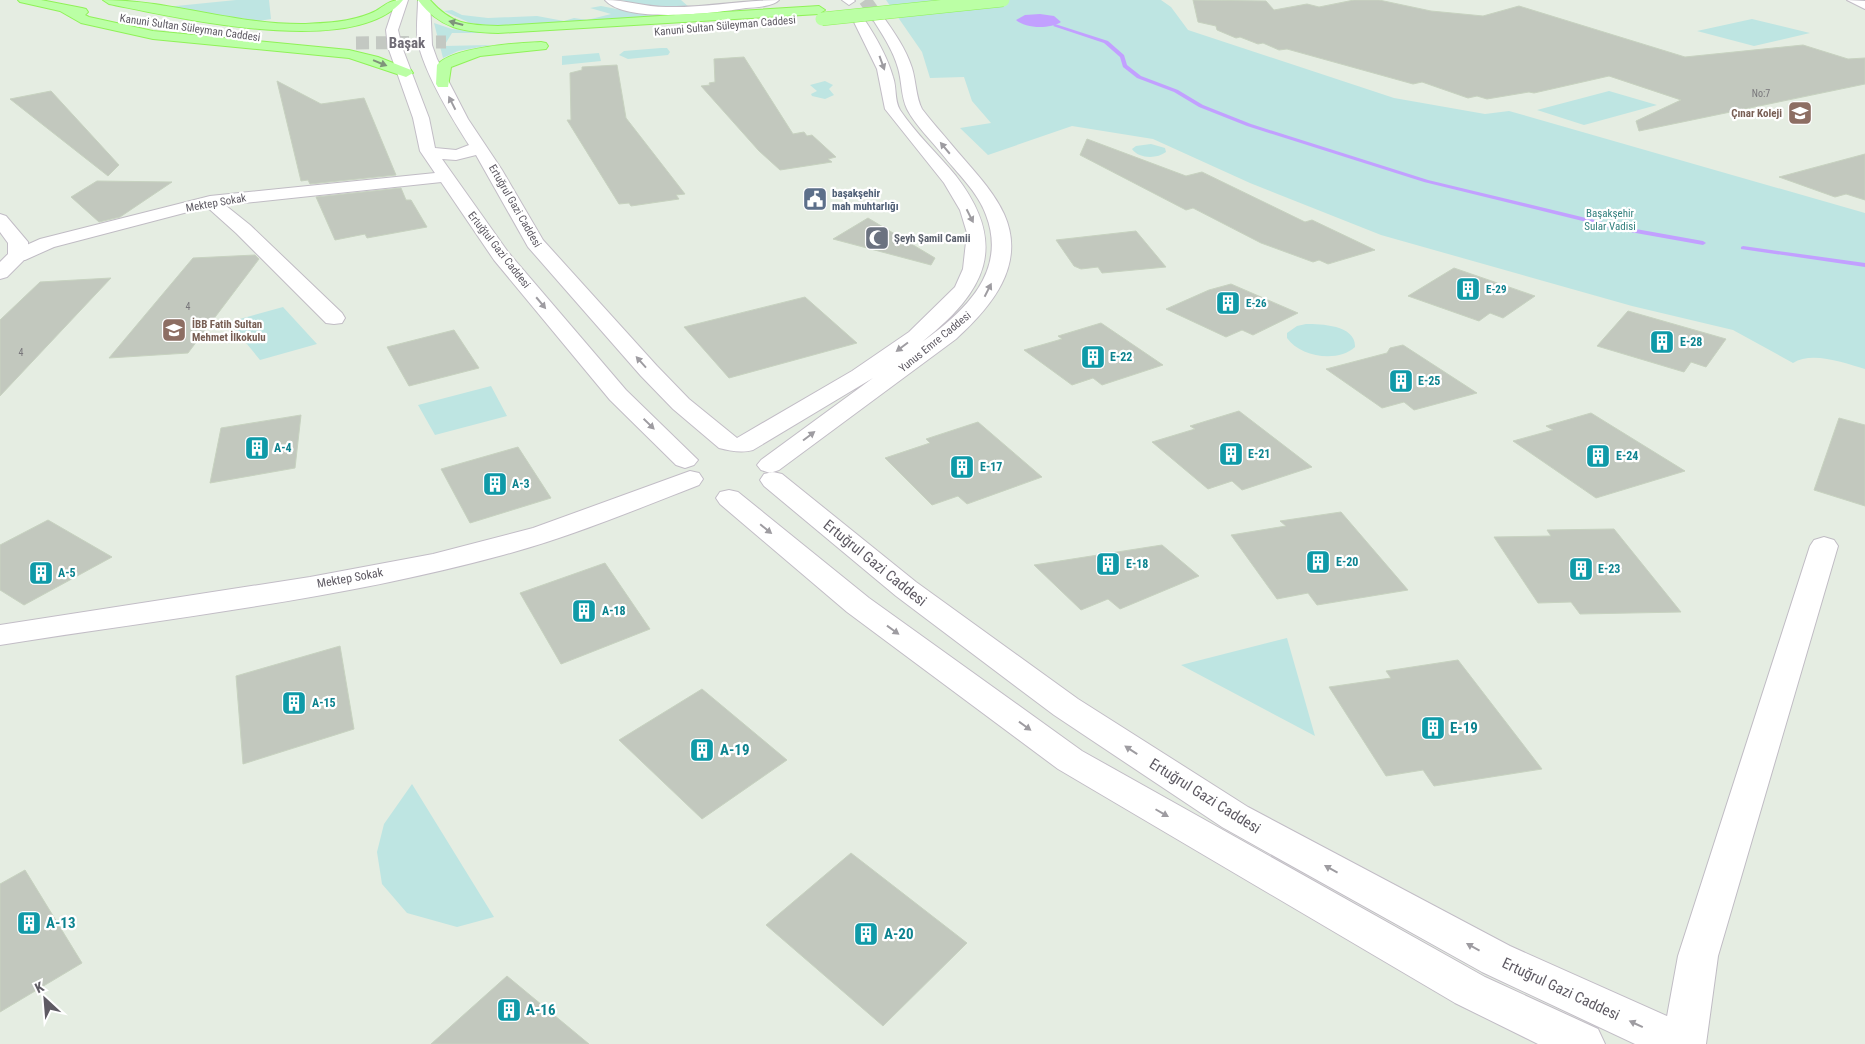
<svg xmlns="http://www.w3.org/2000/svg" width="1865" height="1044" font-family="'Roboto Condensed',sans-serif">
<style>
.green{fill:#bee5e2}
.water{fill:#c2a0ff}
.lines{fill:none;stroke-linecap:round;stroke-linejoin:round}
.stream{fill:#c2a0ff;fill-rule:evenodd}
.building{fill:#c2c8be;stroke:#c7d2c0}
.secondary-tunnel{stroke:#c3c8c2;stroke-width:13;stroke-dasharray:13 7;stroke-linecap:butt}
.primary-tunnel{stroke:#c3c8c2;stroke-width:13;stroke-dasharray:13 7;stroke-linecap:butt}
.street-casing{stroke:#c0bcc4;stroke-width:2}
.secondary-casing{stroke:#c2bdc6;stroke-width:2}
.primary-casing{stroke:#8ff257;stroke-width:2}
.street{fill:#fff;fill-rule:evenodd}
.secondary{fill:#fff;fill-rule:evenodd}
.primary{fill:#bbffa5;fill-rule:evenodd}
.primary-bridge-casing{stroke:#8ff257;stroke-width:14;stroke-linecap:butt}
.primary-bridge{stroke:#bbffa5;stroke-width:13}
.oneway{fill:#7f947a}
.oneway2{fill:#9e9ca1}
.labels{text-anchor:middle;dominant-baseline:central;stroke-width:4.5;stroke-linejoin:round;paint-order:stroke}
.number-label{font-size:10px;fill:#77767a}
.far-street-label{font-size:11px;fill:#5e5a63;stroke:#fff}
.far-education-label{font-size:11px;font-weight:bold;fill:#785e54;stroke:#fff;text-anchor:end}
.far-service-label{font-size:11px;font-weight:bold;fill:#4e5e75;stroke:#fff;text-anchor:start}
.far-park-label{font-size:11px;fill:#33817e;stroke:#fff}
.far-worship-label{font-size:11px;font-weight:bold;fill:#5b616d;stroke:#fff;text-anchor:start}
.far-culture-label{font-size:11px;font-weight:bold;fill:#0d838f;stroke:#fff;text-anchor:start}
.culture-label{font-size:12px;font-weight:bold;fill:#0d838f;stroke:#fff;text-anchor:start}
.street-label{font-size:12px;fill:#5e5a63;stroke:#fff}
.far-district-label{font-size:15px;font-weight:bold;fill:#6f6b75;stroke:#fff}
.near-street-label{font-size:15px;fill:#5e5a63;stroke:#fff}
.near-culture-label{font-size:15px;font-weight:bold;fill:#0d838f;stroke:#fff;text-anchor:start}
</style>
<rect width="100%" height="100%" fill="#e5ede2"/>
<!-- green -->
<path class="green" d="M236,0h33l2,19 -12,2 -93,-14z
M625,0h56l9,8 -29,1 -41,-8z
M886,0h275l10,7 17,23 206,68 91,16 24,-3 356,102v156c-21,-6 -53,-18 -72,-6l-60,-33 -101,-24 -251,-71 -131,-52 -97,-44 -81,-13 -84,29 -28,-27 31,-5 -19,-22 -8,-24 -34,1 -8,-26z
M601,6l31,6h61l3,3 -204,11 -22,-3 -26,-12 8,-1 10,5 26,3 49,-2 27,5 10,-3 13,2 24,-6 -21,-6z
M1752,19l58,14 -56,13 -57,-15z
M434,23l18,6 35,4h-35l-8,13 47,-1 -33,6 -15,7z
M661,48h6l3,4 -2,3 -40,4 -9,-4 5,-4z
M599,53l2,8 -39,4v-9z
M825,81l8,4 -4,4 5,6 -9,4 -13,-3 -1,-2 6,-3 -7,-6z
M1609,91l48,14 -73,20 -47,-15z
M1151,144l14,4 1,4c-9,7 -27,7 -34,-3l4,-3z
M283,307l34,37 -57,16 -31,-38z
M1306,324c15,0 50,1 49,23 -17,16 -55,10 -68,-9v-5l10,-7z
M491,386l16,30 -72,19 -17,-30z
M1287,638l28,98 -134,-71z
M412,784l82,133 -37,10 -50,-14 -25,-29 -5,-32 7,-28z"/>
<!-- water -->
<path class="water" d="M1040,14l14,2 7,6c-11,7 -35,7 -45,-2l9,-5z"/>
<g class="lines">
<!-- stream -->
<path class="stream" d="M1055,24l53,17 16,14 3,10 14,11 37,14 25,15 48,19 177,56 191,46 84,15 3,2 -3,2 -84,-15 -195,-48 -177,-56 -48,-19 -25,-15 -37,-14 -14,-11 -3,-10 -16,-14 -51,-17z
M1743,246l122,17v4l-124,-18v-2z"/>
</g>
<!-- building -->
<path class="building" d="M1193,0l73,1 8,9 33,-6 12,3 35,-7h25l52,11 52,5 36,-10 166,51 118,-12 45,14 17,-1v26l-226,47 -3,-10 45,-21 -72,-24 -75,17 -5,-1 -42,7 -10,-3 -9,2 -46,-16 -9,2 -126,-35 -8,1 -16,-7 -5,1 -18,-7 -4,1 -19,-8 -1,-4 -18,-4z
M744,57l49,77 11,-2 3,4 5,-1 24,22 -8,2 4,3 -52,8 -21,-19 -58,-65 9,-1 -1,-2 6,-1 -1,-23z
M617,65l9,53 59,76 -9,1 3,4 -48,7 -2,-3 -10,1 -52,-84h4l-1,-47 12,-3v-3z
M277,81l44,23 43,-6 32,77 -86,9 -2,-4 -7,1z
M51,91l68,74 -11,11 -98,-77z
M1087,139l99,37 16,-4 103,50 7,-2 63,30 -47,14 -9,-4 -6,2 -52,-19 -68,-35 -7,2 -106,-55z
M1865,154v46l-19,-6 -11,3 -56,-20z
M97,181l75,1 -52,35 -21,5 -28,-25z
M401,188l5,12h5l16,27 -60,11 -2,-4 -30,6 -19,-43z
M868,218l67,40 -4,7 -98,-26z
M1136,231l30,36 -64,6 -4,-6 -17,2 -7,-3 -18,-26z
M255,255l4,4 -71,94 -79,5 84,-100z
M1454,268l81,28 -32,22 -13,-5 -11,8 -71,-25z
M111,278l-111,118v-76l40,-38z
M1231,284l67,29 -45,22 -11,-5 -16,7 -60,-28 43,-19z
M805,297l52,46 -128,35 -45,-51z
M1628,311l98,28 -20,28 -15,-5 -7,10 -87,-26z
M1101,323l62,42 -61,20 -9,-7 -21,7 -48,-35 38,-11 -4,-3z
M454,330l25,38 -70,18 -22,-39z
M1403,345l74,48 -63,17 -10,-8 -22,6 -56,-39 61,-16 3,-5z
M1239,411l73,56 -70,23 -10,-9 -24,8 -56,-47 43,-13 -5,-3z
M1591,413l94,58 -89,27 -83,-57 40,-11 -7,-4z
M301,415l-6,53 -85,15 11,-55z
M1839,418l26,7v81l-51,-16z
M978,422l64,55 -75,27 -9,-8 -26,9 -47,-47 45,-15 -4,-4z
M518,447l33,51 -81,25 -29,-54z
M1341,512l67,78 -91,15 -9,-12 -31,6 -46,-64 55,-9 -6,-5z
M48,520l64,37 -88,48 -24,-15v-45z
M1614,529l67,83 -101,2 -9,-12 -33,1 -44,-66 57,-1 -4,-6z
M1162,545l37,31 -79,33 -12,-10 -27,11 -47,-45z
M605,563l45,66 -89,35 -41,-71z
M340,646l14,83 -111,35 -7,-88z
M1458,660l84,109 -108,17 -11,-16 -37,6 -57,-89 62,-9 -5,-7z
M702,689l85,71 -85,59 -83,-79z
M851,853l116,90 -84,83 -117,-101z
M25,870l57,93 -82,49v-128z
M507,976l82,68h-158z"/>
<g class="lines">
<!-- secondary-tunnel -->
<path class="secondary-tunnel" d="M865,0l13,18"/>
<!-- primary-tunnel -->
<path class="primary-tunnel" d="M356,43l90,-1"/>
<defs>
<path id="street" d="M605,0c21,0 40,7 61,7 38,1 75,-7 113,-7 -7,7 -24,7 -33,8 -30,5 -120,16 -141,-8z
M445,172l6,1 3,4 -3,4 -226,24 25,20 92,88 3,5 -3,5 -8,1 -8,-1 -90,-90 -29,-26 -153,40 -29,13h-14l-3,-4 3,-4 29,-13 170,-43z
M1824,537l10,3 4,6 -120,410 -12,88h-44l16,-88 132,-410 4,-6z"/>
<path id="secondary" d="M396,0h12l-10,30 4,17 27,71 6,30 21,2 13,-5c-18,-28 -41,-66 -50,-98 -4,-14 -1,-32 -1,-47h12l2,45 5,14 31,60 34,51 41,70 114,126 32,33 48,39 115,-67 57,-39 46,-45 8,-18 4,-36 -7,-23 -16,-27 -59,-74 -8,-40 -23,-47 2,-3h8c12,18 23,37 29,58 4,11 1,23 7,33 16,24 38,44 56,66 54,70 29,116 -34,166 42,-30 86,-70 64,-127 -8,-23 -29,-42 -44,-61 -11,-14 -27,-29 -35,-45 -6,-12 -5,-28 -9,-41 -5,-18 -16,-34 -26,-50l2,-3h8c12,17 24,34 30,53 4,13 4,30 10,41 9,12 20,24 29,35 18,22 41,44 53,70 23,51 -13,93 -48,125l-177,131 -9,3 -9,-3 -4,-5 4,-5 112,-82 -120,72c-11,3 -23,1 -34,-2l-46,-39 -32,-33 -113,-129 -52,-92 -20,5 -14,-1 66,93 118,138 72,70 -4,5 -9,3 -9,-3 -66,-65 -116,-140 -74,-109 -7,-33 -25,-71 -2,-17z
M842,0h12l1,1 -6,4z
M1847,0l18,1v8z
M0,214l6,2 22,26v14l-21,21 -7,2v-17l8,-8v-11l-8,-11z
M690,471l9,2 4,6 -4,6c-64,25 -129,52 -196,70 -164,45 -335,63 -503,90v-20l310,-48 123,-23 100,-26z
M773,472l9,2 134,108 162,117 170,108 262,139 186,83 7,15h-68l-153,-72 -260,-145 -168,-112 -158,-119 -132,-110 -4,-6 4,-6z
M729,490l9,2 131,106 213,153 403,226 113,52 7,15h-67l-83,-41 -397,-234 -211,-157 -127,-108 -4,-6 4,-6z"/>
<path id="primary" d="M18,0h23l41,8 4,1 2,3 -3,3 4,2 64,14 196,19 29,7 33,13 2,3 -7,4 -57,-19 -196,-19 -72,-16 -21,-12 -40,-9z
M103,0c67,0 133,25 202,24 21,-1 44,-2 64,-10 15,-5 15,-14 34,-14 -48,60 -228,17 -294,4z
M418,0h12c21,24 37,25 68,26l321,-20 6,4 -6,4 -321,19c-35,-1 -58,-4 -80,-33z
M541,42l5,1 2,3 -2,3 -66,7 -29,11 -3,20h-10l-2,-3 1,-19c15,-18 81,-22 104,-23z"/>
</defs>
<!-- street casing -->
<use href="#street" class="street-casing"/>
<!-- secondary casing -->
<use href="#secondary" class="secondary-casing"/>
<!-- primary casing -->
<use href="#primary" class="primary-casing"/>
<!-- street -->
<use href="#street" class="street"/>
<!-- secondary -->
<use href="#secondary" class="secondary"/>
<!-- primary -->
<use href="#primary" class="primary"/>
<defs>
<path id="primary-bridge" d="M822,19l181,-19"/>
</defs>
<!-- primary-bridge casing -->
<use href="#primary-bridge" class="primary-bridge-casing"/>
<!-- primary-bridge -->
<use href="#primary-bridge" class="primary-bridge"/>
</g>
<!-- one-way arrows -->
<defs><path id="oneway-solid" d="M-6-.8H1V-3.2L6.5 0L1 3.2V.8H-6Z" transform="scale(1.25)"/></defs>
<g class="oneway">
<use href="#oneway-solid" transform="translate(456 23) rotate(-165)"/>
<use href="#oneway-solid" transform="translate(380 63) rotate(22)"/>
</g>
<g class="oneway2">
<use href="#oneway-solid" transform="translate(882 63) rotate(70)"/>
<use href="#oneway-solid" transform="translate(452 103) rotate(-117)"/>
<use href="#oneway-solid" transform="translate(945 148) rotate(-130)"/>
<use href="#oneway-solid" transform="translate(970 216) rotate(63)"/>
<use href="#oneway-solid" transform="translate(988 290) rotate(-63)"/>
<use href="#oneway-solid" transform="translate(541 303) rotate(50)"/>
<use href="#oneway-solid" transform="translate(902 347) rotate(143)"/>
<use href="#oneway-solid" transform="translate(641 362) rotate(-132)"/>
<use href="#oneway-solid" transform="translate(649 424) rotate(44)"/>
<use href="#oneway-solid" transform="translate(809 436) rotate(-37)"/>
<use href="#oneway-solid" transform="translate(766 529) rotate(39)"/>
<use href="#oneway-solid" transform="translate(893 630) rotate(36)"/>
<use href="#oneway-solid" transform="translate(1025 726) rotate(36)"/>
<use href="#oneway-solid" transform="translate(1131 750) rotate(-147)"/>
<use href="#oneway-solid" transform="translate(1162 813) rotate(30)"/>
<use href="#oneway-solid" transform="translate(1331 869) rotate(-151)"/>
<use href="#oneway-solid" transform="translate(1473 947) rotate(-151)"/>
<use href="#oneway-solid" transform="translate(1636 1024) rotate(-155)"/>
</g>
<!-- icons -->
<defs>
<symbol id="university-square" viewBox="-11 -11 22 22"><rect x="-9" y="-9" width="18" height="18" rx="4" fill="#8d6e63" stroke="#fff"/><path d="M0-5L7-2L0 1L-7-2ZM-4 1L0 2.5L4 1V4Q0 6-4 4Z" fill="#fff"/></symbol>
<symbol id="civic-square" viewBox="-11 -11 22 22"><rect x="-9" y="-9" width="18" height="18" rx="4" fill="#5c6f8a" stroke="#fff"/><path d="M-.6-6.5H3V-4.5H.6V-3L4-1V1h2V6H-6V1h2V-1L-.6-3ZM-1.2 2.5V6h2.4V2.5Z" fill="#fff"/></symbol>
<symbol id="mosque-square" viewBox="-11 -11 22 22"><rect x="-9" y="-9" width="18" height="18" rx="4" fill="#6b7280" stroke="#fff"/><path d="M3.5-4.9A6 6 0 1 0 3.5 4.9A5 5 0 1 1 3.5-4.9Z" fill="#fff"/></symbol>
<symbol id="building-square" viewBox="-11 -11 22 22"><rect x="-9" y="-9" width="18" height="18" rx="4" fill="#0f9aa8" stroke="#fff"/><path d="M-4-6H4V6H1V3H-1V6H-4ZM-2.5-4.3h1.7v1.8h-1.7ZM.8-4.3h1.7v1.8H.8ZM-2.5-1h1.7V.8h-1.7ZM.8-1h1.7V.8H.8Z" fill="#fff"/></symbol>
<symbol id="school-square" viewBox="-11 -11 22 22"><rect x="-9" y="-9" width="18" height="18" rx="4" fill="#8d6e63" stroke="#fff"/><path d="M0-5L7-2L0 1L-7-2ZM-4 1L0 2.5L4 1V4Q0 6-4 4Z" fill="#fff"/></symbol>
</defs>
<g fill-rule="evenodd">
<use href="#university-square" x="1786" y="99" width="28" height="28"/>
<use href="#civic-square" x="801" y="185" width="28" height="28"/>
<use href="#mosque-square" x="863" y="224" width="28" height="28"/>
<use href="#building-square" x="1454" y="275" width="28" height="28"/>
<use href="#building-square" x="1214" y="289" width="28" height="28"/>
<use href="#school-square" x="160" y="316" width="28" height="28"/>
<use href="#building-square" x="1648" y="328" width="28" height="28"/>
<use href="#building-square" x="1079" y="343" width="28" height="28"/>
<use href="#building-square" x="1387" y="367" width="28" height="28"/>
<use href="#building-square" x="243" y="434" width="28" height="28"/>
<use href="#building-square" x="1217" y="440" width="28" height="28"/>
<use href="#building-square" x="1584" y="442" width="28" height="28"/>
<use href="#building-square" x="948" y="453" width="28" height="28"/>
<use href="#building-square" x="481" y="470" width="28" height="28"/>
<use href="#building-square" x="1304" y="548" width="28" height="28"/>
<use href="#building-square" x="1094" y="550" width="28" height="28"/>
<use href="#building-square" x="1567" y="555" width="28" height="28"/>
<use href="#building-square" x="27" y="559" width="28" height="28"/>
<use href="#building-square" x="570" y="597" width="28" height="28"/>
<use href="#building-square" x="280" y="689" width="28" height="28"/>
<use href="#building-square" x="1419" y="714" width="28" height="28"/>
<use href="#building-square" x="688" y="736" width="28" height="28"/>
<use href="#building-square" x="15" y="909" width="28" height="28"/>
<use href="#building-square" x="852" y="920" width="28" height="28"/>
<use href="#building-square" x="495" y="996" width="28" height="28"/>
</g>
<g class="labels">
<!-- number labels -->
<g class="number-label">
<text x="1761" y="93">No:7</text>
<text x="188" y="306">4</text>
<text x="21" y="352">4</text>
</g>
<!-- far-street labels -->
<g class="far-street-label">
<text transform="translate(725 26) rotate(-5)">Kanuni Sultan Süleyman Caddesi</text>
<text transform="translate(190 28) rotate(8)">Kanuni Sultan Süleyman Caddesi</text>
<text transform="translate(216 203) rotate(-10)">Mektep Sokak</text>
<text transform="translate(515 206) rotate(60)">Ertuğrul Gazi Caddesi</text>
<text transform="translate(499 250) rotate(52)">Ertuğtul Gazi Caddesi</text>
<text transform="translate(935 342) rotate(-39)">Yunus Emre Caddesi</text>
</g>
<!-- far-education labels -->
<g class="far-education-label">
<text x="1782" y="113">Çınar Koleji</text>
<text x="192" y="324" text-anchor="start">İBB Fatih Sultan<tspan x="192" dy="13">Mehmet İlkokulu</tspan></text>
</g>
<!-- far-service labels -->
<g class="far-service-label">
<text x="832" y="193">başakşehir<tspan x="832" dy="13">mah muhtarlığı</tspan></text>
</g>
<!-- far-park labels -->
<g class="far-park-label">
<text x="1610" y="213">Başakşehir<tspan x="1610" dy="13">Sular Vadisi</tspan></text>
</g>
<!-- far-worship labels -->
<g class="far-worship-label">
<text x="894" y="238">Şeyh Şamil Camii</text>
</g>
<!-- far-culture labels -->
<g class="far-culture-label">
<text x="1486" y="289">E-29</text>
<text x="1246" y="303">E-26</text>
</g>
<!-- culture labels -->
<g class="culture-label">
<text x="1680" y="342">E-28</text>
<text x="1110" y="357">E-22</text>
<text x="1418" y="381">E-25</text>
<text x="274" y="448">A-4</text>
<text x="1248" y="454">E-21</text>
<text x="1616" y="456">E-24</text>
<text x="980" y="467">E-17</text>
<text x="512" y="484">A-3</text>
<text x="1336" y="562">E-20</text>
<text x="1126" y="564">E-18</text>
<text x="1598" y="569">E-23</text>
<text x="58" y="573">A-5</text>
<text x="602" y="611">A-18</text>
<text x="312" y="703">A-15</text>
</g>
<!-- street labels -->
<g class="street-label">
<text transform="translate(350 578) rotate(-10)">Mektep Sokak</text>
</g>
<!-- far-district labels -->
<g class="far-district-label">
<text x="407" y="43">Başak</text>
</g>
<!-- near-street labels -->
<g class="near-street-label">
<text transform="translate(875 563) rotate(39)">Ertuğrul Gazi Caddesi</text>
<text transform="translate(1205 796) rotate(32)">Ertuğrul Gazi Caddesi</text>
<text transform="translate(1561 989) rotate(25)">Ertuğrul Gazi Caddesi</text>
</g>
<!-- near-culture labels -->
<g class="near-culture-label">
<text x="1450" y="728">E-19</text>
<text x="720" y="750">A-19</text>
<text x="46" y="923">A-13</text>
<text x="884" y="934">A-20</text>
<text x="526" y="1010">A-16</text>
</g>
</g>
<!-- north arrow -->
<g transform="translate(45 999) rotate(334)" stroke="#ffffff" stroke-width="4" paint-order="stroke">
<path d="M0-4L9 19L0 12L-9 19Z" fill="#5e5a63"/>
<text y="-8" font-size="14" font-weight="bold" text-anchor="middle" fill="#5e5a63">K</text>
</g>
</svg>
